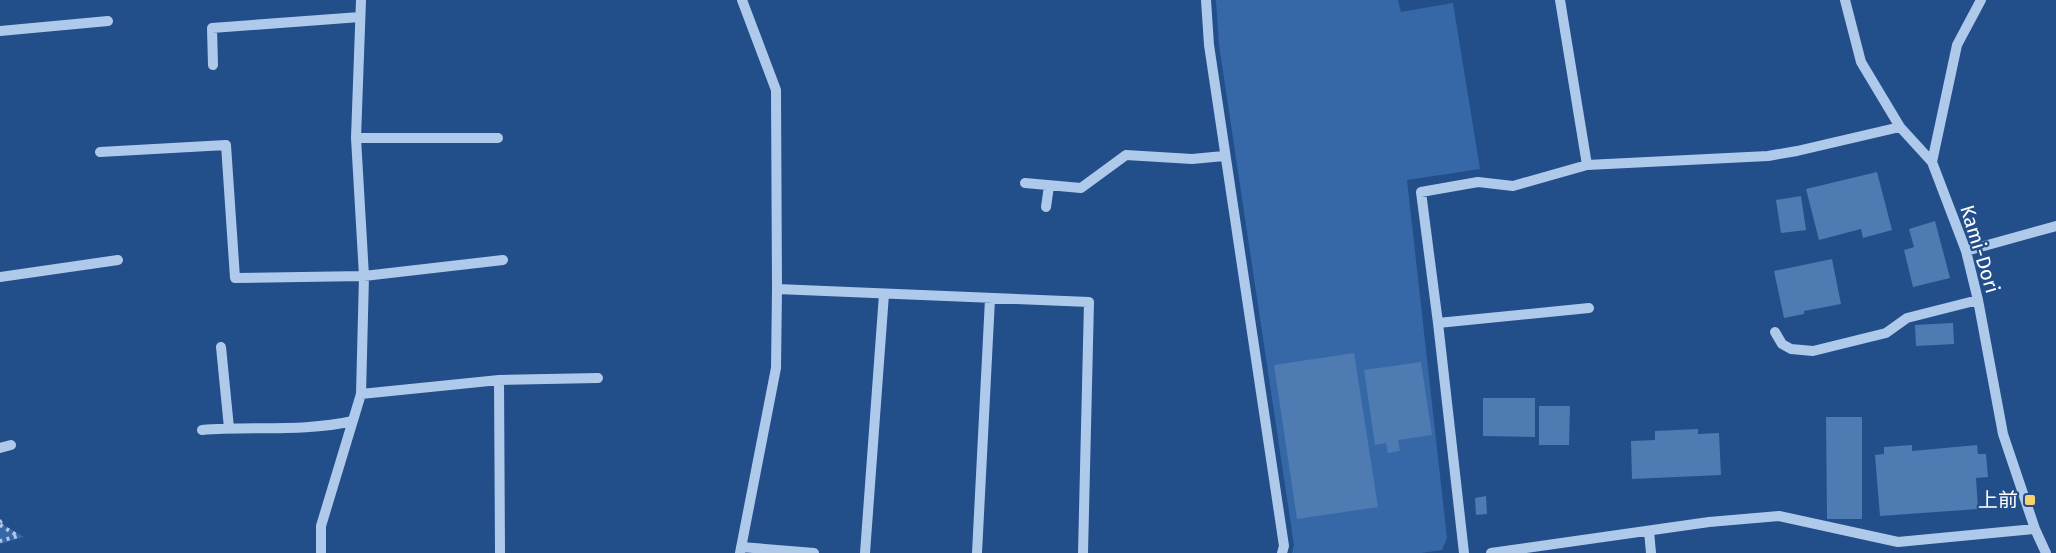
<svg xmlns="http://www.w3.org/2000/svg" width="2056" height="553" font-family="'Fira Sans','Noto Sans JP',sans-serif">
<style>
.green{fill:#3668a7}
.building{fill:#4f7bb3}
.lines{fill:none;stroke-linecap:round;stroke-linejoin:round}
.path{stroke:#afc9eb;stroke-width:4;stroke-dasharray:3 4.5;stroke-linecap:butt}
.minor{stroke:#afc9eb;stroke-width:10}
.poi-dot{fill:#f7d171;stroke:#224e8a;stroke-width:2}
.labels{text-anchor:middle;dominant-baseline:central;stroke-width:4.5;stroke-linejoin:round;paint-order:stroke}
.street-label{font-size:20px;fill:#fff;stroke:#224e8a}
.poi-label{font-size:20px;fill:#fff;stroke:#224e8a;text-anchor:end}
</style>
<rect width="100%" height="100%" fill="#224e8a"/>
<!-- green -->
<path class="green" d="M1216,0h182l3,12 52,-9 27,166 -73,11 40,358 -5,12 -21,3h-129l2,-8 -75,-500z
M0,523l24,14 -24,7z"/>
<!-- building -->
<path class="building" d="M1877,172l15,58 -29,8 -2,-9 -42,11 -13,-51z
M1801,196l5,34 -25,3 -5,-33z
M1935,221l15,57 -37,9 -9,-37 10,-3 -5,-18z
M1832,259l9,45 -37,7v3l-20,4 -10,-47z
M1953,323l1,21 -38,2 -1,-21z
M1354,353l24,154 -81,12 -23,-154z
M1421,362l11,73 -34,5 2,11 -12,2 -2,-10 -11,2 -11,-75z
M1483,398h52v39l-52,-1z
M1539,406h31l-1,39h-30z
M1826,417h36v102h-35z
M1698,429v5l21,-1 2,42 -89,4 -1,-38 24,-1v-9z
M1912,445v6l65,-6 1,9h8l2,23 -12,1 2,31 -98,7 -5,-61 9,-1v-7z
M1486,496l1,18 -11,1 -1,-17z"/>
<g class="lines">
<!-- path -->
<path class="path" d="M0,522l2,-1
M0,525l18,11 -18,5"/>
<!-- minor -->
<path class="minor" d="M1206,0l3,45 75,501 -2,7
M1560,0l27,165
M1845,0l16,62 39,65 32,35 34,89 12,49 25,134 32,95 11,24
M0,31l108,-10
M213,65l-1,-37 148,-11
M356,138h142
M100,152l126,-7 9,133 129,-2 139,-16
M1932,162l25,-117 24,-45
M1025,183l56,5 45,-33 66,4 32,-3
M1046,207l3,-21
M1966,251l90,-25
M0,277l118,-17
M777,289l312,13 -6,251
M1438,323l151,-15
M1775,332l7,12 9,5 22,2 73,-18 21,-15 71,-18
M221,347l8,81
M499,380l1,173
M361,394l138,-14 99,-2
M202,430c50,-4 102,2 151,-9
M0,448l11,-3
M1649,531l2,22
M741,547l73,6
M321,553v-27l40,-132 3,-118 -8,-138 5,-138
M740,553l36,-185 1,-79 -1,-199 -34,-90
M865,553l19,-259
M977,553l13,-254
M1464,553l-26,-230 -17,-131 57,-10 35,4 74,-21 181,-9 29,-5 103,-24
M1491,553l218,-31 70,-6 119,26 137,-13"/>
</g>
<!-- markers -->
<rect class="poi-dot" x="2024" y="494" width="12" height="12" rx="3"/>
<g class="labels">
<!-- street labels -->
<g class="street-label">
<text transform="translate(1980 249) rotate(73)">Kami-Dori</text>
</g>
<!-- poi labels -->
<g class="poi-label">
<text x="2018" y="500">上前</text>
</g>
</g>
</svg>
